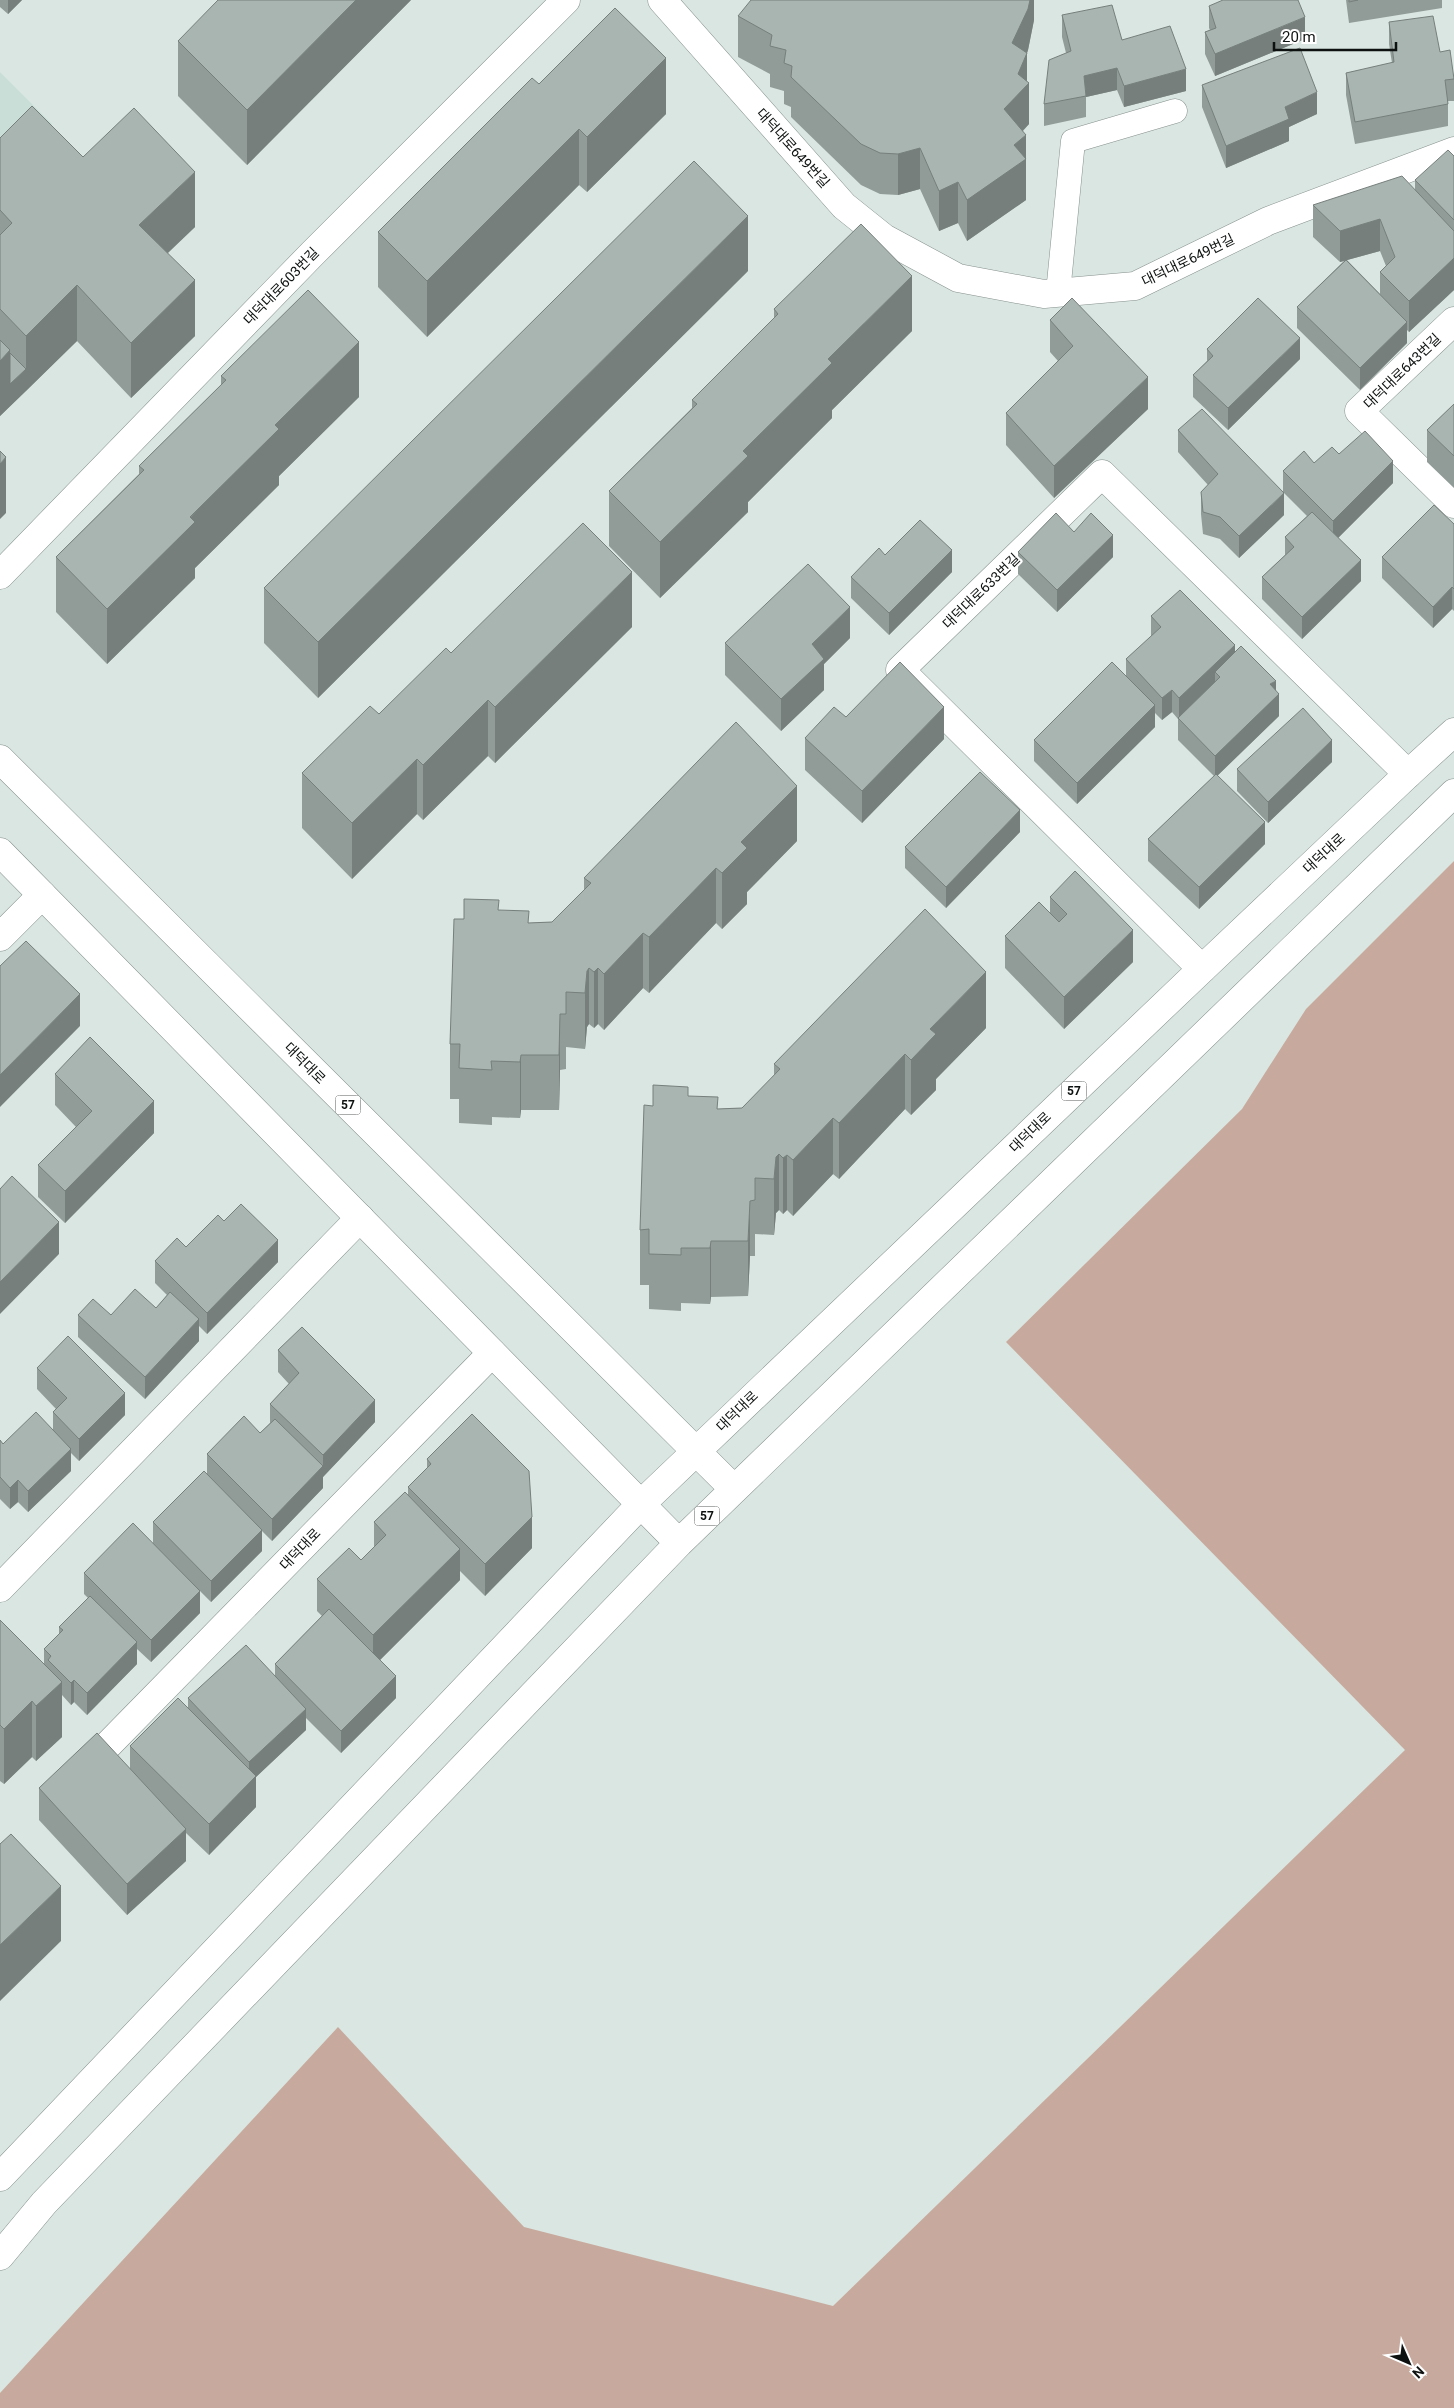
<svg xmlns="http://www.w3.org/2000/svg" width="1454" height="2408" font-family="Roboto,'Noto Sans KR',sans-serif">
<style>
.built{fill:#c9ded7}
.green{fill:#c7aa9d}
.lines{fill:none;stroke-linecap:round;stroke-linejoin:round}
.service-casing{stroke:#85908c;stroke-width:25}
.minor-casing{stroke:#85908c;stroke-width:29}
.primary-casing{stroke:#85908c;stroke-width:29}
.service{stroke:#fff;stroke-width:24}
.minor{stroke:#fff;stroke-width:28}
.primary{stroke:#fff;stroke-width:28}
.wall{fill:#919c98;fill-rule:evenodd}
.shaded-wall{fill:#767f7c}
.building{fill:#a9b5b1;stroke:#767f7c}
.labels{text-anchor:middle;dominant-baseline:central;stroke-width:4.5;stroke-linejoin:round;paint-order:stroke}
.shield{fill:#fff;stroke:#565858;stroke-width:1}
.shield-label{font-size:12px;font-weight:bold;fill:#0d1110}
.street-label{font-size:14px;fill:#0d1110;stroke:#fff}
</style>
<rect width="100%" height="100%" fill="#dae6e2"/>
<!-- built -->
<path class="built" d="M0,72l52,52 -52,50z"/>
<!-- green -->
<path class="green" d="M1454,861v1547h-1454v-15l338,-366 186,200 309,79 572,-556 -399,-408 236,-233 64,-100z"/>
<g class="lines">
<defs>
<path id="service" d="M1058,293l15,-152 102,-30"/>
<path id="minor" d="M662,0l182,206 40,32 74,40 86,16 91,-8 133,-65 186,-70
M1454,321l-95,90 95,93
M0,575l313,-322 253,-253
M0,937l42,-42
M1202,969l-302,-299 202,-196 306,300
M0,1588l360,-370
M107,1746l385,-393"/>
<path id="primary" d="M0,759l734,730
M0,852l679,691
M0,2177l641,-673 561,-535 206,-195 46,-42
M0,2256l44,-53 635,-660 775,-750"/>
</defs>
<!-- service casing -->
<use href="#service" class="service-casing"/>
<!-- minor casing -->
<use href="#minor" class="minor-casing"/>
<!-- primary casing -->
<use href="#primary" class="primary-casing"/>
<!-- service -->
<use href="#service" class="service"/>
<!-- minor -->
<use href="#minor" class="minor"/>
<!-- primary -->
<use href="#primary" class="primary"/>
</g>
<!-- wall -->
<path class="wall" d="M0,0h22l-14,14 -8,-7z
M411,0l-164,165 -69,-69v-55z
M1034,0v20l-6,30 -1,3v29l2,42 -6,7 3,45v24l-59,41 -9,-18 -19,8 -19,-42 -22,6 -18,-1 -19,-9 -70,-68v-10l-7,-3v-13l-14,-4v-13l-32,-17v-41z
M1346,0h96v8l-93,15z
M1209,6l96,33 -90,37 -10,-22v-22l5,-2 -1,-2z
M1062,15l60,25 64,51 -62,16 -7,-17 -31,7v20l-42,9v-22l22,-51 -4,-16z
M1389,22l65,57v22h-6v25l-93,18 -9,-49v-22l46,-10 -3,-19z
M539,84l127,30 -79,78 -8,-7 -152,152 -49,-50v-55z
M1202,85l115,29 -28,13v14l-63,27 -24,-61z
M0,138l83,19 112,70 -27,26 27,83 -64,62 -54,-57 -77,75z
M1454,156v134l-45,42 -2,-2v13l-47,47 -63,-62v-21l47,-46 -4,1 -27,-25v-32l102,-15v-10zM1380,251l6,15 -6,6v22l-33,-34z
M748,271l-430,427 -54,-55v-55z
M774,309l138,22 -80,79v8l-84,84v10l-88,86 -51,-52v-55l83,-83v-8l82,-82z
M1050,320l98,89 -94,89 -48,-53v-32l52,-52 -8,-9z
M1207,349l93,10 -72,71 -35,-33v-22l14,-14z
M221,376l138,21 -80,79v9l-84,83v10l-88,86 -51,-52v-55l83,-83v-8l82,-81z
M1454,404v84l-27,-26v-32z
M1178,430l106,85 -45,43 -19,-19 -17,-5 -2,-20v-22l7,-7 -30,-33z
M1339,454l54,29 -55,55 23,43 -59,58 -40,-40v-22l23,-22v-18l22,-21 -24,-24v-21l31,-8z
M1454,524v87l-2,-2 -19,19 -51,-50v-21z
M1074,532l39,25 -56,55 -39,-38v-22z
M885,555l67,17 -63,63 -38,-37v-21z
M1151,616l84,37 41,38 3,25 -62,60 48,68 -66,65 -51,-48v-22l66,-63 -36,-36v-21l-6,-7 -10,8 -7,-7v14l-78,77 -43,-43v-21l92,-63v-18l25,-22z
M632,627l-137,136 -7,-7 -65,64 -6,-6 -65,65 -50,-51v-55l77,-59 72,-61z
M850,638l-26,26v26l-43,41 -56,-56v-32z
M846,717l98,22 -82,84 -57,-53v-32z
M1332,762l-64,61 -31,-32v-22z
M1020,832l-74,76 -41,-40v-21z
M797,841l-50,51v12l-25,25 -6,-6 -67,70 -6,-5 -39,42 -6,-6 -4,4 -5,-4 -2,3 -2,22 -19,-2v22l-6,1 -1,40h-38l-1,8 -28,-1v8l-33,-2v-24h-9v-55l14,-125 35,-9 30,13 23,-1 32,-32v-12z
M1050,897l83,65 -69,67 -59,-61v-32l45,-23z
M986,1028l-50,51v11l-25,25 -6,-6 -66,70 -6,-5 -40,42 -6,-6 -4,4 -4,-4 -3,3 -2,22 -19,-1v22h-5l-2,40 -37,1 -1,7 -29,-1v8l-32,-2v-24h-9v-55l13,-124 35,-10 30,13 24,-1 32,-32v-12z
M55,1074l99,59 -89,90 -27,-26v-32l38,-38 -21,-22z
M224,1221l54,41 -71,72 -8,-8v15l-54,58 -67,-62v-22h33l45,-7 11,-13 -12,-12v-22l31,-14z
M278,1350l97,72 -52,55v11l-51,53 -10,-10v20l-51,51 -11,-11v22l-49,49 -14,-13v15l-50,51 -13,-13 -3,3 -9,-10v42l-26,24 -4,-4 -28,27 -4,-3v-161l44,44v-15l15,-15v-7l29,-29 -4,-4v-21l69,-30v-21l54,-48v-20l53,-21 10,-10v-19l19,-20 -11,-12z
M37,1368l88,47 -46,46 -8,-8v18l-43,41 -10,-10 -8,7 -10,-10v-59l3,4 50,-15v-17l3,-3 -19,-20z
M427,1459l105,89 -47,48 -25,-25v9l-80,80 16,38 -55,55 -35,-35v12l-50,47v30l-47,48 -23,-22v28l-59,54 -88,-95v-32l91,-19v-23l58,-37v-11l87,-23v-11l47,-48 -5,-5v-32l44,-19 13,-12v-26l34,-26v-9l19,-19z"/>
<!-- shaded-wall -->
<path class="shaded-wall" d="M8,0h14l-14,14z
M356,0h55l-164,165v-55z
M1030,0h4v20l-6,30 -1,3v32l2,-2v41l-25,26v-41l8,-66z
M1305,17v22l-90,37v-22z
M666,58v56l-79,78v-55z
M1117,68v22l-31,7 -2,-21z
M1186,69v22l-62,16v-21z
M1317,92v22l-28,13v14l-63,27v-22l59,-39z
M579,129v56l-152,152v-56z
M1026,135v65l-59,41v-41l47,-55z
M920,148v41l-22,6v-41z
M195,172v55l-56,53v-55z
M958,182v41l-19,8v-40z
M748,216v55l-430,427v-56z
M1380,219v32l-40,11v-31z
M1454,258v32l-45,42v-31z
M912,276v55l-80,79v8l-84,84v10l-88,86v-56l168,-183z
M195,280v56l-64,62v-55z
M77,285v56l-51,50v-55z
M1407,322v21l-47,47v-22z
M1300,338v21l-72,71v-22z
M359,342v55l-80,79v9l-84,83v10l-88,86v-55l168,-184z
M10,350v34l16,-15v22l-26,25v-55z
M1148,377v32l-94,89v-32z
M6,457v56l-6,6v-55z
M1393,461v22l-60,60v-22z
M1284,493v22l-45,43v-22z
M1113,535v22l-56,55v-22z
M952,550v22l-63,63v-22z
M1361,560v21l-59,58v-22z
M632,572v55l-137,136v-56z
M1452,587v22l-19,19v-21z
M850,607v31l-26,26v26l-43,41v-32l31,-55z
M1235,645v22l-15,10 -5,-5v14l-36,34v-22z
M1276,681v16l3,-3v22l-64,62v-22l55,-72z
M1172,690v22l-10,8v-22z
M488,700v56l-65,64v-55z
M1155,705v22l-78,77v-21z
M944,707v32l-82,84v-32z
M1332,740v22l-64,61v-21z
M417,759v55l-65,65v-56z
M797,786v55l-50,51v12l-25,25v-56l19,-31z
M1020,810v22l-74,76v-21z
M1265,822v22l-66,65v-22z
M716,868v55l-67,70v-56z
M1133,930v32l-69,67v-32z
M643,933v55l-39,42v-56z
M589,968v56l-2,3 -2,22v-56l2,-22z
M598,968v56l-4,4v-56z
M986,972v56l-50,51v11l-25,25v-55l19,-31z
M80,994v32l-80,81v-32z
M560,1014v56l-1,40v-55z
M905,1054v55l-66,70v-56z
M521,1055v55l-1,8v-56z
M154,1101v32l-89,90v-32z
M833,1118v56l-40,42v-56z
M779,1154v56l-3,3 -2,22v-56l2,-22z
M787,1155v55l-4,4v-56z
M750,1201v55l-2,40v-55z
M59,1222v32l-59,60v-32z
M278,1240v22l-71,72v-21z
M711,1241v56l-1,7v-56z
M199,1319v22l-54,58v-22z
M125,1393v22l-46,46v-22z
M375,1400v22l-52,55v-22z
M71,1449v22l-43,41v-21z
M323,1466v22l-51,53v-22z
M18,1480v22l-8,7v-21z
M532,1517v31l-47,48v-32z
M262,1530v21l-51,51v-21z
M460,1549v31l-87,87v-32z
M200,1591v22l-49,49v-22z
M137,1642v22l-50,51v-22z
M396,1676v22l-55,55v-22z
M74,1680v22l-3,3v-22z
M62,1682v55l-26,24v-55z
M32,1701v56l-28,27v-55z
M306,1709v21l-50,47v30l-47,48v-31l40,-41v-21z
M186,1829v32l-59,54v-31z
M61,1886v55l-61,60v-56z"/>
<!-- building -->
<path class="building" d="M218,0h138l-109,110 -69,-69z
M751,0h279l-2,9 -16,34 15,10 -9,21 11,9 -25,26 22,26 -12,10 12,14 -59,41 -9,-18 -19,9 -19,-43 -22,6 -18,-1 -19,-9 -70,-67 1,-11 -8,-3 2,-13 -16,-4 2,-11 -34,-19z
M1223,0h75l7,17 -90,37 -10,-22 11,-4 -7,-22z
M1349,0h9l-9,2z
M1112,5l10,35 48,-14 16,43 -62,17 -7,-18 -33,8 2,20 -42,8 5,-44 22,-9 -9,-36z
M615,8l51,50 -79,79 -8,-8 -152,152 -49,-49 154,-154 7,6z
M1433,16l7,36 10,-2 4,29 -9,1 3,24 -93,18 -9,-49 48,-11 -5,-40z
M1300,48l17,44 -32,15 4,12 -63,27 -24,-61z
M32,106l51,51 51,-49 61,64 -56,53 56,55 -64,63 -54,-58 -51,51 -26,-27v-74l12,-12 -12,-13v-72z
M1448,150l6,6v64l-39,-40z
M694,161l54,55 -430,426 -54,-54z
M1402,176l52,55v27l-45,43 -29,-29 15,-15 -15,-38 -40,12 -27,-26z
M861,224l51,52 -84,83 4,4 -89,88 5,5 -88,86 -51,-51 88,-87 -5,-4 86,-86 -4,-5z
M1346,260l61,62 -47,46 -63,-61z
M308,290l51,52 -84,83 4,4 -89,88 5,5 -88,87 -51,-52 88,-87 -5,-4 87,-86 -5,-4z
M1072,298l76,79 -94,89 -48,-53 67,-67 -23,-26z
M1258,298l42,40 -72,70 -35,-33 20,-19 -6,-7z
M0,340l10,10 -10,11z
M10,353l16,16 -16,15z
M1454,404v52l-27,-26z
M1202,409l82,84 -45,43 -19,-19 -17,-5 -2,-20 17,-18 -40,-44z
M1365,431l28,30 -60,60 -50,-50 21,-20 10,12 18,-16 7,7z
M0,451l6,6 -6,7z
M1434,505l20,19v65l-2,-2 -19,20 -51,-50z
M1312,512l49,48 -59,57 -40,-40 32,-30 -9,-10z
M1056,513l18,19 17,-19 22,22 -56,55 -39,-38z
M920,520l32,30 -63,63 -38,-36 28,-29 6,7z
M583,523l49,49 -137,135 -7,-7 -65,65 -6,-6 -65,64 -50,-50 68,-67 9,8 67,-66 5,5z
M808,564l42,43 -38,37 12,15 -43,40 -56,-56z
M1180,590l55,55 -56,53 -7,-8 -10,8 -36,-39 35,-32 -10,-11z
M1241,646l35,35 -6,3 9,10 -64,62 -37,-38 42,-41 -5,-5z
M900,662l44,45 -82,84 -57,-53 29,-31 12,10z
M1112,662l43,43 -78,78 -43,-43z
M1303,708l29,32 -64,62 -31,-33z
M736,722l61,64 -56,56 6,6 -25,25 -6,-5 -67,69 -6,-4 -39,41 -6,-6 -4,4 -5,-4 -2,3 -2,22 -19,-1v22h-6l-1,41h-38l-1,7 -29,-1 1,9 -33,-2 1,-24h-10l4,-125h10v-20l35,1 -1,10 31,1 -1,12 24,-1 39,-39 -7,-5z
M980,772l40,38 -74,77 -41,-40z
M1216,774l49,48 -66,65 -51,-48z
M1075,871l58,59 -69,67 -59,-61 34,-34 20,20 8,-8 -17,-17z
M925,909l61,63 -56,57 6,5 -25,26 -6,-6 -66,69 -6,-5 -40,42 -6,-5 -4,3 -4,-4 -3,3 -2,22 -19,-1v22l-5,1 -2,40h-37l-1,7h-29v7l-32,-1v-25l-9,1 4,-125 9,1v-21l35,2v9l30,1 -1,12 25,-1 38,-39 -6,-5z
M26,941l54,53 -80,81v-109z
M90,1037l64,64 -89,90 -27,-26 54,-54 -37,-37z
M12,1176l47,46 -59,60v-93z
M241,1204l37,36 -71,73 -52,-52 22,-23 9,9 32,-32 6,6z
M135,1289l21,19 14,-16 29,27 -54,58 -67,-62 15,-16 18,16z
M302,1327l73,73 -52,55 -53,-51 29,-31 -21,-23z
M68,1336l57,57 -46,46 -26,-27 14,-14 -30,-30z
M36,1412l35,37 -43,42 -10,-11 -8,8 -10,-11v-37l3,4z
M472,1414l57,57 3,46 -47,47 -77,-77 23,-23 -4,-5z
M244,1416l16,17 15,-14 48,47 -51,53 -65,-65z
M204,1471l58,59 -51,51 -58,-59z
M405,1492l55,57 -87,86 -56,-56 32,-31 12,12 25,-25 -12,-13z
M133,1523l67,68 -49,49 -67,-67z
M90,1596l47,46 -50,51 -13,-13 -3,3 -23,-23 3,-4 -7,-7 19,-19 -4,-3z
M329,1609l67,67 -55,55 -66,-67z
M0,1620l62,62 -26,24 -4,-5 -28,28 -4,-4z
M246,1645l60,64 -57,53 -61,-64z
M178,1698l78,78 -47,48 -79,-78z
M97,1733l89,96 -59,55 -88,-96z
M11,1834l50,52 -61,59v-101z"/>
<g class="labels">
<!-- shield labels -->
<g class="shield">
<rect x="1061.5" y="1081.5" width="25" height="19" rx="4"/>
<rect x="335.5" y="1095.5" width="25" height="19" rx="4"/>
<rect x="694.5" y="1506.5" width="25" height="19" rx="4"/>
</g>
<g class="shield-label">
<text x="1074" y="1091">57</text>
<text x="348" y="1105">57</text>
<text x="707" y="1516">57</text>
</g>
<!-- street labels -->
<g class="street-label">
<text transform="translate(793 148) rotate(48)">대덕대로649번길</text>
<text transform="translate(1188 260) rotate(-26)">대덕대로649번길</text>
<text transform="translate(281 286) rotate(-46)">대덕대로603번길</text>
<text transform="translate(1402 371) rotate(-44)">대덕대로643번길</text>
<text transform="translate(981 591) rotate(-44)">대덕대로633번길</text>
<text transform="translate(1324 853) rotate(-43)">대덕대로</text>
<text transform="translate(305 1063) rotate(45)">대덕대로</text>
<text transform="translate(1030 1132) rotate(-44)">대덕대로</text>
<text transform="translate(737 1411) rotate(-44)">대덕대로</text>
<text transform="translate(300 1549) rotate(-46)">대덕대로</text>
</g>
</g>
<!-- north arrow -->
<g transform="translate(1409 2363) rotate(135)" stroke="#ffffff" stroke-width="4" paint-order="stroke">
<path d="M0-4L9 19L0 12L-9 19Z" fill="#0d1110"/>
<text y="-8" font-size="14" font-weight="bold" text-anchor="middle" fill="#0d1110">N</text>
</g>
<!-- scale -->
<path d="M1274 42v8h122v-8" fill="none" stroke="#0d1110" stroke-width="2.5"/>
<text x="1282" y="42" font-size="15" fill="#0d1110" stroke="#ffffff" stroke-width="4" paint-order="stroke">20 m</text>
</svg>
